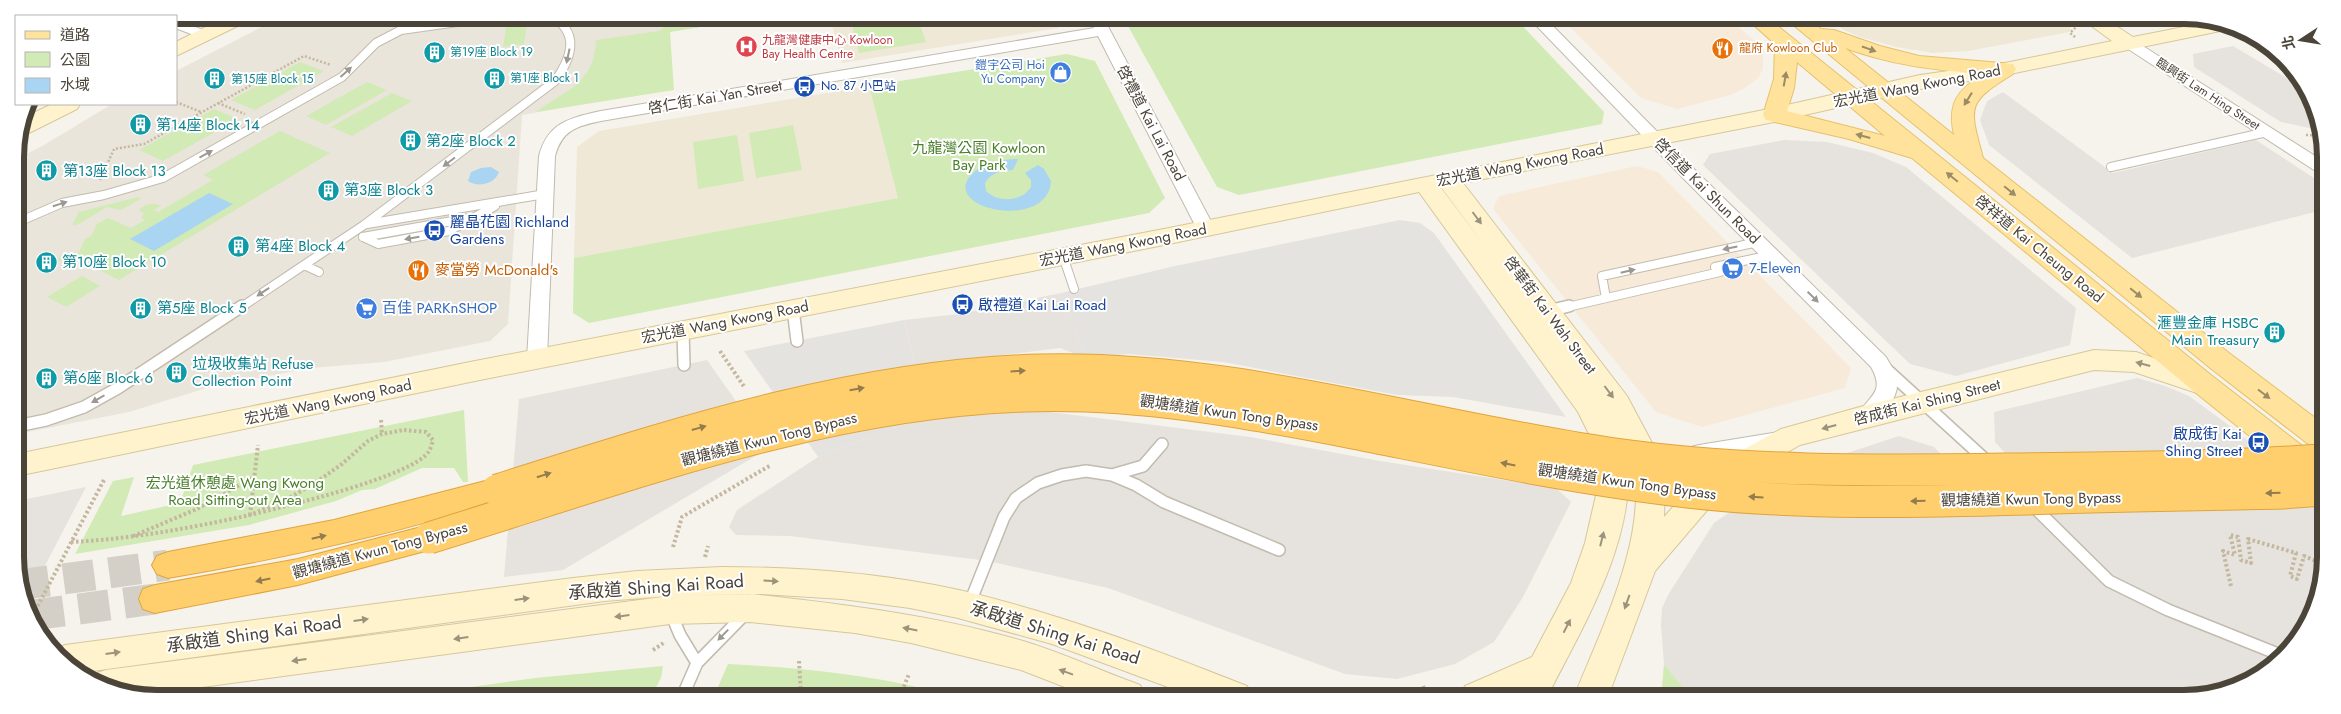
<svg xmlns="http://www.w3.org/2000/svg" width="2341" height="714" font-family="Jost,'Noto Sans TC',sans-serif">
<style>
.residential{fill:#eae5da}
.commercial{fill:#f7ead8}
.industrial{fill:#e6e2dd}
.education{fill:#efe8d6}
.green{fill:#d2eab5}
.parking{fill:#e5e3e0}
.water{fill:#a9d4f2}
.lines{fill:none;stroke-linecap:round;stroke-linejoin:round}
.highway-tunnel{stroke:#d4d0c8;stroke-width:31;stroke-dasharray:31 15;stroke-linecap:butt}
.lane-far1-casing{stroke:#c2bbae;stroke-width:10}
.lane-casing{stroke:#c2bbae;stroke-width:14}
.street-casing{stroke:#c2bbae;stroke-width:2}
.secondary-casing{stroke:#d6c79b;stroke-width:2}
.primary-casing{stroke:#e6c16a;stroke-width:2}
.highway-casing{stroke:#e0a43c;stroke-width:2}
.path-far1{stroke:#c4b79f;stroke-width:2.5;stroke-dasharray:2 2;stroke-linecap:butt}
.path{stroke:#c4b79f;stroke-width:4;stroke-dasharray:2.5 2.5;stroke-linecap:butt}
.lane-far1{stroke:#fff;stroke-width:8}
.lane{stroke:#fff;stroke-width:11}
.street{fill:#fff;fill-rule:evenodd}
.secondary{fill:#fff3cd;fill-rule:evenodd}
.primary{fill:#ffe39c;fill-rule:evenodd}
.highway{fill:#ffcf6e;fill-rule:evenodd}
.highway-bridge-casing{stroke:#e0a43c;stroke-width:33;stroke-linecap:butt}
.highway-bridge{stroke:#ffcf6e;stroke-width:31}
.oneway{fill:#9c8c66}
.oneway2{fill:#9c9892}
.oneway3{fill:#9c937c}
.oneway4{fill:#937c4e}
.labels{text-anchor:middle;dominant-baseline:central;stroke-width:4;stroke-linejoin:round;paint-order:stroke}
.far-health-label{font-size:12px;fill:#be3a42;stroke:#fff;text-anchor:start}
.far-food-label{font-size:12px;fill:#c56008;stroke:#fff;text-anchor:start}
.far-culture-label{font-size:12px;fill:#0d838f;stroke:#fff;text-anchor:start}
.far-shop-label{font-size:12px;fill:#366cbe;stroke:#fff;text-anchor:end}
.far-transit-label{font-size:12px;fill:#164399;stroke:#fff;text-anchor:start}
.far-street-label{font-size:12px;fill:#4b4439;stroke:#fff}
.street-label{font-size:15px;fill:#4b4439;stroke:#fff}
.culture-label{font-size:15px;fill:#0d838f;stroke:#fff;text-anchor:start}
.park-label{font-size:15px;fill:#4a7f2a;stroke:#fff}
.transit-label{font-size:15px;fill:#164399;stroke:#fff;text-anchor:start}
.shop-label{font-size:15px;fill:#366cbe;stroke:#fff;text-anchor:start}
.food-label{font-size:15px;fill:#c56008;stroke:#fff;text-anchor:start}
.near-street-label{font-size:18px;fill:#4b4439;stroke:#fff}
.rim{fill:none;stroke:#4b4439;stroke-width:6}
</style>
<rect width="100%" height="100%" fill="#f6f3ec"/>
<!-- residential -->
<path class="residential" d="M285,15l427,1 1,9 -112,17v59l-79,14 -14,209 -18,17 -106,21 -73,6 -101,19 -81,25 -112,22 -2,-274 29,-15 68,-41h64v-33z"/>
<!-- commercial -->
<path class="commercial" d="M1561,18l168,1 27,23 7,13v14l-5,9 -13,10 -15,7 -53,14 -36,-11z
M1637,166l21,6 193,196 -6,20 -143,39 -46,-15 -163,-203 6,-13z"/>
<!-- industrial -->
<path class="industrial" d="M2233,46l67,40 23,45 -42,-9 -87,-55 -1,-13z
M2003,92l110,81 143,-33 67,44v26l-191,48 -143,-113 -9,-25 7,-19z
M1784,140l43,2 46,11 33,14 170,141 -6,37 -114,31 -46,-12 -207,-199 7,-11z
M1061,293l24,65 -25,-10 -145,18 -11,-46 55,-6z
M707,360l62,88 -206,122 -59,7 15,-178z
M2137,378l28,8 24,10 45,33 88,73 -1,91 -19,43 -31,33 -78,30 -496,-1 -16,-13 -17,-21 -3,-39 1,-17 6,-13 46,-72 33,-23 70,-37 82,-27 35,11 20,21 52,-14 -11,-12 -1,-30z
M1010,407l240,30 130,24 176,27 15,14 -48,95 -29,45 -39,22 -58,15 -52,-5 -237,-86 -120,-27 -198,-25 -54,-1 -7,-8 8,-17 81,-53 78,-30 31,-9z
M86,487l-60,115 -8,-18 -1,-83z"/>
<!-- education -->
<path class="education" d="M712,16h58l-57,9z
M830,17h242l-14,11 -216,35z
M1829,19h239l2,2v11l-102,19 -35,2 -37,-6 -36,-10 -16,-7z
M869,86l29,112 -324,60 3,-111 22,-16z"/>
<!-- green -->
<path class="green" d="M680,16h32l1,9 -43,7 4,58 -138,22c30,-23 58,-27 60,-72l63,-9z
M850,17h67l9,25 -67,11z
M1123,17l392,1 89,94 -2,12 -363,71 -22,-8z
M527,24l-3,20 -21,3 3,-20z
M1067,54l28,7 70,137 -16,15 -560,110 -16,-10 1,-55 324,-60 -29,-112z
M300,62l24,9 -69,39 -24,-10z
M367,82l20,8 -61,35 -20,-9z
M392,93l20,8 -60,35 -21,-9z
M214,109l24,10 -75,42 -24,-11z
M793,125l9,45 -46,8 -7,-45z
M280,131l50,22 -211,127 -37,-19 -7,2 2,-5 -19,3 2,-6 19,-3 6,-13 6,-3 6,-12 11,-6 23,10 14,-8 -4,-2 3,-5 -5,-2c5,-8 14,-9 22,-5l-7,4 4,2 55,-32 -10,-5z
M737,135l7,46 -46,8 -5,-47z
M138,197l4,1 -21,12 -14,-3 -30,18h-5l7,-13z
M82,276l18,10 -34,21 -19,-10z
M464,410l4,72h-5l-9,-14h-32l-47,21 -13,1 -26,11 -87,24 -174,29 38,-73 21,-4 -13,39 59,-13 13,-38z
M728,664c75,4 151,11 224,32h-238z
M1664,664l17,21 16,13h-36z
M663,666l-2,12 -9,17h-237l120,-17z"/>
<!-- parking -->
<path class="parking" d="M1400,220l20,3 14,10 132,184 -113,-20 -56,-2 -174,-33 -95,-8 -43,4 -24,-65 114,-27z
M904,320l23,98 -31,9 -78,30 -74,-106z"/>
<!-- water -->
<path class="water" d="M1018,159l-5,11c-12,0 -22,3 -28,13l1,8c12,12 36,11 45,-4v-7l-6,-7 13,-8 6,4 7,12c-3,52 -117,27 -77,-9 12,-10 28,-13 44,-13z
M491,167l8,5c-4,12 -21,16 -31,9l3,-9 10,-4z
M209,193l24,11 -79,47 -24,-12z"/>
<g class="lines">
<!-- highway-tunnel -->
<path class="highway-tunnel" d="M18,585l150,-20
M33,615l122,-16"/>
<defs>
<path id="lane-far1" d="M176,24l29,11
M2111,167l156,-35
M16,223l46,-20 42,-8 59,-17 179,-101 34,-34 25,-13 99,-14
M367,224l178,-30
M363,237l15,7 71,-13 46,-25
M363,237l106,-19
M1063,256l11,33
M1715,267l56,-12
M319,272l-15,-7 60,-40 191,-144c16,-22 26,-48 -4,-65
M1606,298l-4,-22 156,-34
M240,308l64,-43
M1563,308l157,-36"/>
<path id="lane" d="M793,309l4,32
M1548,311l21,-5
M683,331l1,34
M1885,368l104,95
M17,426l29,-6 38,-13 34,-19 124,-82
M1112,475l31,-9 19,-22
M2033,506l76,75 59,29 115,46
M969,605l35,-88 12,-19 22,-15 24,-8 24,-4 26,4 24,10 28,17 115,48
M670,611l10,24 17,28
M683,695l14,-32 48,-49"/>
<path id="street" d="M1089,17h14l112,212 -3,4 -6,2 -6,-2 -3,-4 -99,-193 -497,85c-24,5 -39,9 -46,35l-8,203 -3,5 -7,2 -7,-2 -3,-5 12,-203c9,-34 31,-38 62,-45l493,-83z
M1529,18h16l151,153 190,186c5,9 12,18 11,29 0,11 -13,29 -22,35 -6,4 -10,2 -15,0l-3,-5c11,-20 29,-23 14,-49l-187,-188z
M2130,39l5,2 188,120v12l-6,-1 -192,-125 -3,-3 3,-3z
M1779,432l8,2 3,6 -3,6 -88,15 -8,-2 -3,-6 3,-6 8,-2z"/>
<path id="secondary" d="M229,15h26l-3,4 -76,37v-14z
M2082,19l25,1 26,17 86,-17 16,8 -230,47 -85,14 -146,33 -311,61 164,213 32,60 6,25 -1,36 35,-39 16,-13 66,-36 86,-24 227,-55 42,2 80,27 4,7 -4,7 -10,3 -72,-24 -40,-2 -294,75 -63,36 -16,13 -66,77 -47,126h-34c25,-63 83,-177 54,-244 8,88 -44,171 -81,244h-87l5,-11 67,-29 39,-74 14,-40 15,-65 -2,-26 -20,-40 -159,-220 -250,52 -694,137 -458,95v-22l458,-93 694,-133 605,-120 146,-33 85,-12 107,-22zM1441,187l44,59 -44,-58z
M52,104h28l-3,5 -48,24 -10,1 4,-16z
M721,567c80,0 160,6 238,23 99,23 194,59 288,96l5,11h-57l-143,-53 -94,-26 -48,-10 -68,-9 -80,-5 -93,2 -64,5 -520,71 -33,-20 13,-7 508,-67 64,-7z
M750,594c92,10 184,21 273,47 40,12 78,30 117,44l5,11h-57l-67,-26 -110,-27 -56,-10 -105,-11 -80,2 -520,70h-29l-28,-17 1,-3 12,-4 564,-74z"/>
<path id="primary" d="M1747,19h22l447,360 106,82v18l-9,2 -11,-3 -106,-85 -284,-235 -63,-19 -83,-19 -3,-5 11,-36 1,-35zM1797,62l88,74 -98,-25 7,-23z
M1786,19h22l13,10 13,1 46,16 39,10 94,8 3,5 -3,5c-47,29 -44,32 -30,84l246,195 93,70v27l-10,-3 -103,-80zM1845,48c47,17 88,22 138,26 -26,16 -36,30 -29,61z"/>
<path id="highway" d="M497,478l11,4 4,8 -4,8c-111,36 -225,60 -340,80l-11,-4 -5,-9 5,-9 11,-4 166,-32z
M429,525l11,4 5,9 -5,9 -142,38 -143,28 -12,-4 -4,-10 4,-10 12,-4 143,-26z"/>
</defs>
<!-- lane-far1 casing -->
<use href="#lane-far1" class="lane-far1-casing"/>
<!-- lane casing -->
<use href="#lane" class="lane-casing"/>
<!-- street casing -->
<use href="#street" class="street-casing"/>
<!-- secondary casing -->
<use href="#secondary" class="secondary-casing"/>
<!-- primary casing -->
<use href="#primary" class="primary-casing"/>
<!-- highway casing -->
<use href="#highway" class="highway-casing"/>
<!-- path-far1 -->
<path class="path-far1" d="M2075,37l-5,-4 6,-6
M176,102l25,10
M218,103l27,11
M2306,135l17,1
M100,180l14,-31 30,-5 160,-88 27,9"/>
<!-- path -->
<path class="path" d="M720,351l25,37
M381,420l1,14
M404,430l22,2 7,8c-1,3 -2,8 -4,11 -14,25 -147,56 -179,64l39,-17 26,-15 27,-19 26,-23 14,-7z
M250,515l8,-70
M133,536l64,-27 57,-32
M71,542c61,-3 119,-14 179,-27
M673,547l9,-30 89,-52
M705,557l3,-11
M2231,586l-8,-35 12,4 -5,-20 8,2 3,23 10,3 -3,-24 48,14 -6,23 7,3 7,-23 17,7
M33,615l72,-137
M653,650l12,-8
M799,661l2,35
M1423,686l4,11
M900,696l9,-22"/>
<!-- lane-far1 -->
<use href="#lane-far1" class="lane-far1"/>
<!-- lane -->
<use href="#lane" class="lane"/>
<!-- street -->
<use href="#street" class="street"/>
<!-- secondary -->
<use href="#secondary" class="secondary"/>
<!-- primary -->
<use href="#primary" class="primary"/>
<!-- highway -->
<use href="#highway" class="highway"/>
<defs>
<path id="highway-bridge" d="M497,490c176,-55 356,-115 542,-120 193,-5 379,55 569,83 132,19 266,18 398,16 106,-1 211,-2 316,-9
M429,538c195,-60 390,-135 596,-142 110,-4 220,16 328,37 111,22 222,46 335,59 113,13 227,10 340,7 85,-3 170,-4 255,-6l39,-3"/>
</defs>
<!-- highway-bridge casing -->
<use href="#highway-bridge" class="highway-bridge-casing"/>
<!-- highway-bridge -->
<use href="#highway-bridge" class="highway-bridge"/>
</g>
<!-- one-way arrows -->
<defs><path id="oneway-solid" d="M-6-.8H1V-3.2L6.5 0L1 3.2V.8H-6Z" transform="scale(1.25)"/></defs>
<g class="oneway">
<use href="#oneway-solid" transform="translate(1869 49) rotate(19)"/>
<use href="#oneway-solid" transform="translate(1785 79) rotate(-80)"/>
<use href="#oneway-solid" transform="translate(1968 99) rotate(122)"/>
<use href="#oneway-solid" transform="translate(1863 136) rotate(-165)"/>
<use href="#oneway-solid" transform="translate(1952 177) rotate(-141)"/>
<use href="#oneway-solid" transform="translate(2010 191) rotate(39)"/>
<use href="#oneway-solid" transform="translate(2136 293) rotate(39)"/>
<use href="#oneway-solid" transform="translate(2264 394) rotate(37)"/>
</g>
<g class="oneway2">
<use href="#oneway-solid" transform="translate(568 56) rotate(102)"/>
<use href="#oneway-solid" transform="translate(346 72) rotate(-42)"/>
<use href="#oneway-solid" transform="translate(206 154) rotate(-29)"/>
<use href="#oneway-solid" transform="translate(449 162) rotate(143)"/>
<use href="#oneway-solid" transform="translate(60 204) rotate(-17)"/>
<use href="#oneway-solid" transform="translate(412 238) rotate(170)"/>
<use href="#oneway-solid" transform="translate(1730 248) rotate(168)"/>
<use href="#oneway-solid" transform="translate(1628 271) rotate(-13)"/>
<use href="#oneway-solid" transform="translate(263 292) rotate(146)"/>
<use href="#oneway-solid" transform="translate(1813 297) rotate(44)"/>
<use href="#oneway-solid" transform="translate(98 399) rotate(150)"/>
<use href="#oneway-solid" transform="translate(723 635) rotate(134)"/>
</g>
<g class="oneway3">
<use href="#oneway-solid" transform="translate(1477 218) rotate(53)"/>
<use href="#oneway-solid" transform="translate(2143 364) rotate(-165)"/>
<use href="#oneway-solid" transform="translate(1609 392) rotate(53)"/>
<use href="#oneway-solid" transform="translate(1829 427) rotate(165)"/>
<use href="#oneway-solid" transform="translate(1602 539) rotate(-76)"/>
<use href="#oneway-solid" transform="translate(771 581) rotate(3)"/>
<use href="#oneway-solid" transform="translate(522 599) rotate(-7)"/>
<use href="#oneway-solid" transform="translate(1627 602) rotate(110)"/>
<use href="#oneway-solid" transform="translate(622 616) rotate(173)"/>
<use href="#oneway-solid" transform="translate(361 620) rotate(-8)"/>
<use href="#oneway-solid" transform="translate(1567 626) rotate(-63)"/>
<use href="#oneway-solid" transform="translate(910 629) rotate(-169)"/>
<use href="#oneway-solid" transform="translate(461 638) rotate(172)"/>
<use href="#oneway-solid" transform="translate(113 653) rotate(-8)"/>
<use href="#oneway-solid" transform="translate(299 660) rotate(172)"/>
<use href="#oneway-solid" transform="translate(1066 672) rotate(-160)"/>
</g>
<g class="oneway4">
<use href="#oneway-solid" transform="translate(1018 371) rotate(-3)"/>
<use href="#oneway-solid" transform="translate(857 389) rotate(-10)"/>
<use href="#oneway-solid" transform="translate(699 428) rotate(-16)"/>
<use href="#oneway-solid" transform="translate(1508 464) rotate(-169)"/>
<use href="#oneway-solid" transform="translate(544 475) rotate(-17)"/>
<use href="#oneway-solid" transform="translate(2273 493) rotate(179)"/>
<use href="#oneway-solid" transform="translate(1756 497) rotate(-176)"/>
<use href="#oneway-solid" transform="translate(1918 501) rotate(179)"/>
<use href="#oneway-solid" transform="translate(319 537) rotate(-13)"/>
<use href="#oneway-solid" transform="translate(263 580) rotate(168)"/>
</g>
<!-- icons -->
<defs>
<symbol id="hospital-disc" viewBox="-11 -11 22 22"><circle r="9.5" fill="#e0444e" stroke="#fff"/><path d="M-5-5h3v3.5h4V-5h3V5h-3V1.5h-4V5h-3Z" fill="#fff"/></symbol>
<symbol id="restaurant-disc" viewBox="-11 -11 22 22"><circle r="9.5" fill="#e8710a" stroke="#fff"/><path d="M-5-6h1v4h1v-4h1v4h1v-4h1v5L-1.5 .5V6h-2V.5L-5-1ZM5-6V6H3V1.5H1.5Q1.5-4 5-6Z" fill="#fff"/></symbol>
<symbol id="building-disc" viewBox="-11 -11 22 22"><circle r="9.5" fill="#0f9aa8" stroke="#fff"/><path d="M-4-6H4V6H1V3H-1V6H-4ZM-2.5-4.3h1.7v1.8h-1.7ZM.8-4.3h1.7v1.8H.8ZM-2.5-1h1.7V.8h-1.7ZM.8-1h1.7V.8H.8Z" fill="#fff"/></symbol>
<symbol id="shop-disc" viewBox="-11 -11 22 22"><circle r="9.5" fill="#3f7fe0" stroke="#fff"/><path d="M-5-2.5h2.3a2.7 3.5 0 0 1 5.4 0H5L5.5 6h-11ZM-1.5-2.5h3a1.5 2.3 0 0 0-3 0Z" fill="#fff"/></symbol>
<symbol id="bus-disc" viewBox="-11 -11 22 22"><circle r="9.5" fill="#1a4fb4" stroke="#fff"/><path d="M-5-6H5V4H4V6H2V4H-2V6H-4V4H-5ZM-3.5-4V0h7V-4ZM-3.5 1.2v1.5H-2V1.2ZM2 1.2v1.5H3.5V1.2Z" fill="#fff"/></symbol>
<symbol id="supermarket-disc" viewBox="-11 -11 22 22"><circle r="9.5" fill="#3f7fe0" stroke="#fff"/><path d="M-6-5.5h2.5l.6 2H6L4.5 2H-2.5L-4.4-4H-6ZM-1.5 3.2a1.3 1.3 0 1 0 .1 0ZM3 3.2a1.3 1.3 0 1 0 .1 0Z" fill="#fff"/></symbol>
</defs>
<g fill-rule="evenodd">
<use href="#hospital-disc" x="734" y="34" width="25" height="25"/>
<use href="#restaurant-disc" x="1710" y="36" width="25" height="25"/>
<use href="#building-disc" x="422" y="40" width="25" height="25"/>
<use href="#shop-disc" x="1048" y="60" width="25" height="25"/>
<use href="#building-disc" x="482" y="66" width="25" height="25"/>
<use href="#building-disc" x="202" y="66" width="25" height="25"/>
<use href="#bus-disc" x="792" y="74" width="25" height="25"/>
<use href="#building-disc" x="128" y="112" width="25" height="25"/>
<use href="#building-disc" x="398" y="128" width="25" height="25"/>
<use href="#building-disc" x="34" y="158" width="25" height="25"/>
<use href="#building-disc" x="316" y="178" width="25" height="25"/>
<use href="#bus-disc" x="422" y="218" width="25" height="25"/>
<use href="#building-disc" x="226" y="234" width="25" height="25"/>
<use href="#building-disc" x="34" y="250" width="25" height="25"/>
<use href="#supermarket-disc" x="1720" y="256" width="25" height="25"/>
<use href="#restaurant-disc" x="406" y="258" width="25" height="25"/>
<use href="#bus-disc" x="950" y="292" width="25" height="25"/>
<use href="#building-disc" x="128" y="296" width="25" height="25"/>
<use href="#supermarket-disc" x="354" y="296" width="25" height="25"/>
<use href="#building-disc" x="2262" y="320" width="25" height="25"/>
<use href="#building-disc" x="164" y="360" width="25" height="25"/>
<use href="#building-disc" x="34" y="366" width="25" height="25"/>
<use href="#bus-disc" x="2246" y="430" width="25" height="25"/>
</g>
<g class="labels">
<!-- far-health labels -->
<g class="far-health-label">
<text x="762" y="40">九龍灣健康中心 Kowloon<tspan x="762" dy="14">Bay Health Centre</tspan></text>
</g>
<!-- far-food labels -->
<g class="far-food-label">
<text x="1739" y="48">龍府 Kowloon Club</text>
</g>
<!-- far-culture labels -->
<g class="far-culture-label">
<text x="450" y="52">第19座 Block 19</text>
<text x="510" y="78">第1座 Block 1</text>
<text x="231" y="79">第15座 Block 15</text>
</g>
<!-- far-shop labels -->
<g class="far-shop-label">
<text x="1045" y="65">鎧宇公司 Hoi<tspan x="1045" dy="14">Yu Company</tspan></text>
</g>
<!-- far-transit labels -->
<g class="far-transit-label">
<text x="821" y="86">No. 87 小巴站</text>
</g>
<!-- far-street labels -->
<g class="far-street-label">
<text transform="translate(2208 94) rotate(33)">臨興街 Lam Hing Street</text>
</g>
<!-- street labels -->
<g class="street-label">
<text transform="translate(1917 86) rotate(-11)">宏光道 Wang Kwong Road</text>
<text transform="translate(715 97) rotate(-10)">啓仁街 Kai Yan Street</text>
<text transform="translate(1151 123) rotate(62)">啓禮道 Kai Lai Road</text>
<text transform="translate(1520 165) rotate(-11)">宏光道 Wang Kwong Road</text>
<text transform="translate(1707 191) rotate(45)">啓信道 Kai Shun Road</text>
<text transform="translate(1123 245) rotate(-11)">宏光道 Wang Kwong Road</text>
<text transform="translate(2039 249) rotate(39)">啓祥道 Kai Cheung Road</text>
<text transform="translate(1550 315) rotate(53)">啓華街 Kai Wah Street</text>
<text transform="translate(725 322) rotate(-11)">宏光道 Wang Kwong Road</text>
<text transform="translate(328 402) rotate(-12)">宏光道 Wang Kwong Road</text>
<text transform="translate(1927 402) rotate(-14)">啓成街 Kai Shing Street</text>
<text transform="translate(1229 413) rotate(8)">觀塘繞道 Kwun Tong Bypass</text>
<text transform="translate(769 439) rotate(-14)">觀塘繞道 Kwun Tong Bypass</text>
<text transform="translate(1627 482) rotate(8)">觀塘繞道 Kwun Tong Bypass</text>
<text transform="translate(2031 499) rotate(-1)">觀塘繞道 Kwun Tong Bypass</text>
<text transform="translate(380 550) rotate(-15)">觀塘繞道 Kwun Tong Bypass</text>
</g>
<!-- culture labels -->
<g class="culture-label">
<text x="156" y="125">第14座 Block 14</text>
<text x="426" y="141">第2座 Block 2</text>
<text x="63" y="171">第13座 Block 13</text>
<text x="344" y="190">第3座 Block 3</text>
<text x="255" y="246">第4座 Block 4</text>
<text x="62" y="262">第10座 Block 10</text>
<text x="157" y="308">第5座 Block 5</text>
<text x="2259" y="323" text-anchor="end">滙豐金庫 HSBC<tspan x="2259" dy="17">Main Treasury</tspan></text>
<text x="192" y="364">垃圾收集站 Refuse<tspan x="192" dy="17">Collection Point</tspan></text>
<text x="63" y="378">第6座 Block 6</text>
</g>
<!-- park labels -->
<g class="park-label">
<text x="979" y="148">九龍灣公園 Kowloon<tspan x="979" dy="17">Bay Park</tspan></text>
<text x="235" y="483">宏光道休憩處 Wang Kwong<tspan x="235" dy="17">Road Sitting-out Area</tspan></text>
</g>
<!-- transit labels -->
<g class="transit-label">
<text x="450" y="222">麗晶花園 Richland<tspan x="450" dy="17">Gardens</tspan></text>
<text x="978" y="305">啟禮道 Kai Lai Road</text>
<text x="2242" y="434" text-anchor="end">啟成街 Kai<tspan x="2242" dy="17">Shing Street</tspan></text>
</g>
<!-- shop labels -->
<g class="shop-label">
<text x="1749" y="268">7-Eleven</text>
<text x="382" y="308">百佳 PARKnSHOP</text>
</g>
<!-- food labels -->
<g class="food-label">
<text x="435" y="270">麥當勞 McDonald's</text>
</g>
<!-- near-street labels -->
<g class="near-street-label">
<text transform="translate(656 587) rotate(-4)">承啟道 Shing Kai Road</text>
<text transform="translate(1055 633) rotate(17)">承啟道 Shing Kai Road</text>
<text transform="translate(254 634) rotate(-8)">承啟道 Shing Kai Road</text>
</g>
</g>
<!-- crop -->
<path d="M0 0H2341V714H0ZM157 24H2184A133 133 0 0 1 2317 157V557A133 133 0 0 1 2184 690H157A133 133 0 0 1 24 557V157A133 133 0 0 1 157 24Z" fill="#fff" fill-rule="evenodd"/>
<path class="rim" d="M157 24H2184A133 133 0 0 1 2317 157V557A133 133 0 0 1 2184 690H157A133 133 0 0 1 24 557V157A133 133 0 0 1 157 24Z"/>
<!-- legend -->
<rect x="15" y="15" width="162" height="90" fill="#ffffff" stroke="#b7b4b0"/>
<rect x="25" y="31" width="25" height="8" fill="#ffe39c" stroke="#b7b4b0"/>
<text x="60" y="40" font-size="15" fill="#4b4439">道路</text>
<rect x="25" y="52" width="25" height="15" fill="#d2eab5" stroke="#b7b4b0"/>
<text x="60" y="65" font-size="15" fill="#4b4439">公園</text>
<rect x="25" y="78" width="25" height="15" fill="#a9d4f2" stroke="#b7b4b0"/>
<text x="60" y="90" font-size="15" fill="#4b4439">水域</text>
<!-- north arrow -->
<g transform="translate(2301 40) rotate(258)" stroke="#ffffff" stroke-width="4" paint-order="stroke">
<path d="M0-4L9 19L0 12L-9 19Z" fill="#4b4439"/>
<text y="-8" font-size="14" font-weight="bold" text-anchor="middle" fill="#4b4439">北</text>
</g>
</svg>
